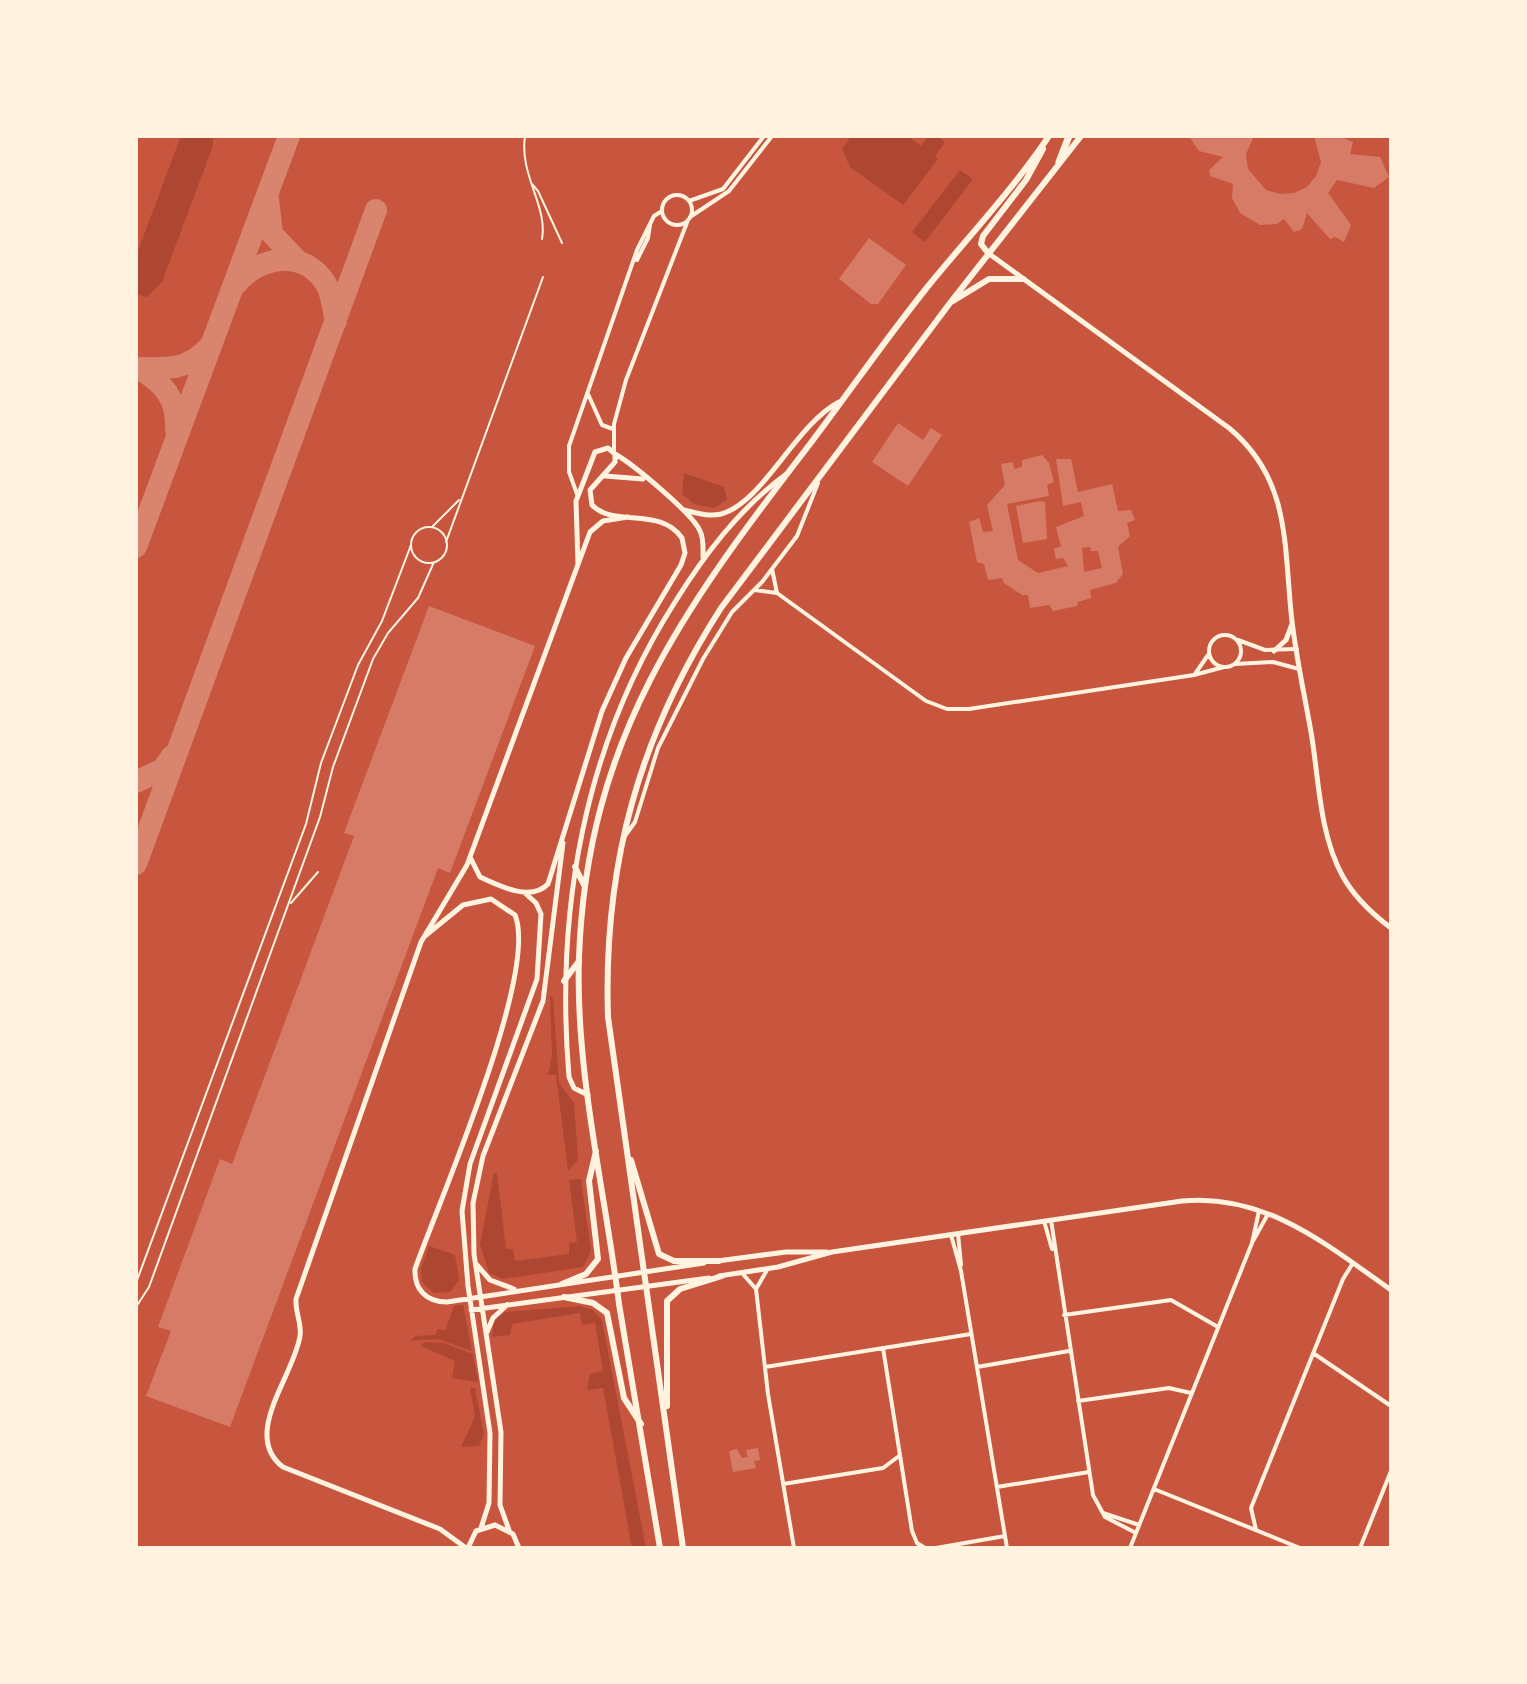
<svg xmlns="http://www.w3.org/2000/svg" width="1527" height="1684" font-family="'PT Sans',sans-serif">
<style>
.green{fill:#ae4732}
.lines{fill:none;stroke-linecap:round;stroke-linejoin:round}
.taxiway{stroke:#d8846e;stroke-width:22}
.building{fill:#d67c66;fill-rule:evenodd}
.service{stroke:#fff3e0;stroke-width:2}
.minor{stroke:#fff3e0;stroke-width:4}
.tertiary{stroke:#fff3e0;stroke-width:5}
.secondary{stroke:#fff3e0;stroke-width:6}
.motorway{stroke:#fff3e0;stroke-width:7}
</style>
<rect width="100%" height="100%" fill="#c8553d"/>
<!-- green -->
<path class="green" d="M181,136h32v10l-51,136 -15,15 -11,-3v-38z
M851,136h57l13,10 7,-10h10l7,6 -10,14 3,3 -35,46 -53,-38 -8,-18z
M960,170l13,9 -48,63 -13,-10z
M684,473l40,14 3,13 -13,8 -20,-4 -12,-10z
M550,996l3,2 6,85 15,20 4,57 -10,11 -12,-96h-8l4,-20z
M494,1173h3l9,76h7l2,12 54,-7v-11l8,-1 -8,-62 12,-1 10,72 -8,16 -80,12 -14,-6 -9,-29z
M429,1246l26,9 4,25 -9,12 -16,1 -12,-11 -1,-13z
M463,1305l9,46 -34,-12 -27,2 4,-5 20,-1 3,-6 7,2 9,-25z
M580,1306l13,4 9,10 44,228h-14l-29,-160 -16,2 3,-16 13,-3 -8,-48 -13,2 -2,-12 -68,11 -2,11 -18,2 2,-16 11,-9z
M424,1342l20,1 29,11 5,28 -26,-4 3,-17 -34,-15z
M470,1388h5l9,46 -5,12 -18,1 14,-30z"/>
<g class="lines">
<!-- taxiway -->
<path class="taxiway" d="M268,199l4,35 24,25
M236,284c24,-28 68,-36 90,0 6,10 7,25 10,37
M138,368c26,16 39,29 38,61
M142,368c28,1 46,1 66,-20
M136,547l153,-411
M136,782l27,-13 9,-13
M136,864l240,-654"/>
</g>
<!-- building -->
<path class="building" d="M1189,136h65l-8,18 2,15 18,21 14,4 14,-1 13,-6 9,-11 5,-14 -7,-26h23l16,6 -3,12 30,3 9,20 -15,11 -37,-8 -9,13 23,32 -7,17 -9,-5 -5,2 -23,-26 -5,16 -8,3 -10,-13 -7,5 -17,1 -20,-12 -8,-15 1,-14 -23,-8 -1,-6 14,-13 -24,-6z
M869,238l37,27 -28,39h-7l-32,-25z
M898,423l25,17 8,-12 11,7 -34,51 -36,-24z
M1042,455l7,8 5,19 -7,3 2,11 -42,8 11,56 20,13 30,-7 -5,-8 -7,1 -2,-10 7,-3 -5,-19 28,-11 -3,-14 -18,4 -7,-47h15l7,33 34,-8 6,27 13,-1 4,10 -8,3 3,13 -12,11 5,27 -7,9 -26,7 1,8 -13,4 -1,4 -24,5 -4,-6 -19,3 -2,-13h-6l-18,-12 -2,-5 -14,2 -4,-16 -7,-2 -8,-40 10,-4 4,14 10,-1 -6,-26 18,-20 -4,-21 12,-2 1,7 8,-2v-7zM1090,547l1,4h7l4,17 -18,4 -2,-24z
M1040,501l5,1 2,37 -24,4 -7,-37z
M429,606l106,40 -85,227 -12,-5 -208,559 -84,-31 25,-65 -13,-4 62,-168 12,5 122,-328 -10,-3z
M758,1448l2,12 -6,1 2,7 -23,4 -4,-21 8,-2 5,9 6,-1 -2,-7z"/>
<g class="lines">
<!-- service -->
<path class="service" d="M525,136c-6,39 23,70 17,103
M532,184l6,7 24,52
M433,526l26,-26
M411 545a18 18 0 1 1 36 0a18 18 0 1 1-36 0Z
M446,542l97,-265
M291,903l27,-31
M136,1283l170,-459 15,-61 37,-98 24,-44 29,-76
M136,1307l13,-20 171,-470 13,-50 40,-108 15,-26 30,-35 16,-36"/>
<!-- minor -->
<path class="minor" d="M662 210a15 15 0 1 1 30 0a15 15 0 1 1-30 0Z
M689,201l34,-12 41,-53
M690,217l39,-26 43,-55
M637,260l11,-22 2,-13
M588,394l14,31 11,4
M614,453v-29l12,-44 62,-160
M577,494l-8,-22v-26l68,-196 17,-34 8,-5
M772,569l5,24
M754,590l23,3 149,108 21,8h22l225,-34 30,-8
M1209 651a16 16 0 1 1 32 0a16 16 0 1 1-32 0Z
M1238,640l27,10 32,-1
M1235,664l38,-2 26,7
M1195,674l13,-19
M625,836l10,-14 23,-74 45,-89 29,-47 30,-30 35,-46 21,-53
M1051,1220l42,275 12,22 31,16
M1044,1221l8,28
M958,1234l3,31
M951,1235l10,36 46,277
M1253,1241l15,-27
M767,1270l-11,19 12,105 26,154
M742,1273l14,16
M1064,1315l107,-15 47,27
M883,1348l29,183 5,12 8,5
M1313,1353l78,53
M765,1367l206,-33
M977,1367l92,-16
M1078,1401l91,-13 22,5
M783,1484l100,-16 16,-12
M997,1487l92,-15
M1154,1489l146,59
M1103,1513l36,12
M1256,1530l-5,-22 92,-229 10,-16
M936,1548l69,-12
M1130,1548l122,-305 7,-32
M1360,1548l31,-77"/>
<!-- tertiary -->
<path class="tertiary" d="M988,253l241,175c60,50 55,112 62,184 4,42 14,84 21,126 7,45 8,96 30,137 12,22 29,38 49,53
M615,454c18,10 78,60 85,77 4,8 3,17 3,26
M605,476l38,3
M684,510c13,3 24,7 37,4 42,-11 74,-89 118,-112
M1274,651l12,-11 6,-16
M470,857l10,20c19,9 51,25 68,7l54,-173 24,-53 55,-93 4,-12 -3,-15c-22,-32 -68,-10 -90,-33l-2,-15 25,-28v-8l-7,-6 -13,4 -19,49 2,63
M425,936l38,-31 28,-6 24,16c24,58 -76,286 -100,354 -1,20 11,33 32,33l257,-39
M588,1095l-14,-7 -5,-11c-14,-167 15,-332 106,-475 30,-48 64,-93 110,-127
M717,1261l69,-9h41
M477,1265l13,15 24,9
M719,1276l59,-9 54,-15 350,-51c83,-8 144,43 209,89
M471,1310l238,-32
M487,1332l6,-14 14,-13
M481,1528l8,-25 1,-70 -22,-147 -6,-75 8,-47 67,-185 4,-65 -5,-11 -11,-10
M509,1530l-9,-25 1,-73 -27,-178 -1,-51 10,-47 60,-155 20,-158
M466,1548l-26,-19 -157,-62c-42,-32 11,-91 17,-131 2,-12 -5,-24 -4,-37l125,-357 46,-77 123,-333 13,-11 25,-4
M468,1548l8,-17 19,-6 18,9 6,14"/>
<!-- secondary -->
<path class="secondary" d="M988,253l-7,-9 2,-8 43,-56 17,-31
M953,301l36,-22h34
M575,867l9,18
M564,981l15,-20
M631,1160l28,94 15,7h45
M562,1284l24,-10 12,-15 -9,-78 7,-30
M564,1297l29,6 14,10 17,85 17,26
M667,1406v-105l13,-12 42,-13
M660,1548l-41,-244c-14,-114 -44,-232 -40,-347 8,-218 104,-348 231,-513 40,-53 77,-107 119,-159 40,-49 85,-97 120,-149
M683,1548l-75,-531c-5,-152 31,-281 113,-409l229,-305 131,-167"/>
<!-- motorway -->
<path class="motorway" d="M1059,162l10,-26"/>
</g>
<!-- border -->
<rect width="1527" height="1684" fill="none" stroke="#fff3e0" stroke-width="276"/>
</svg>
